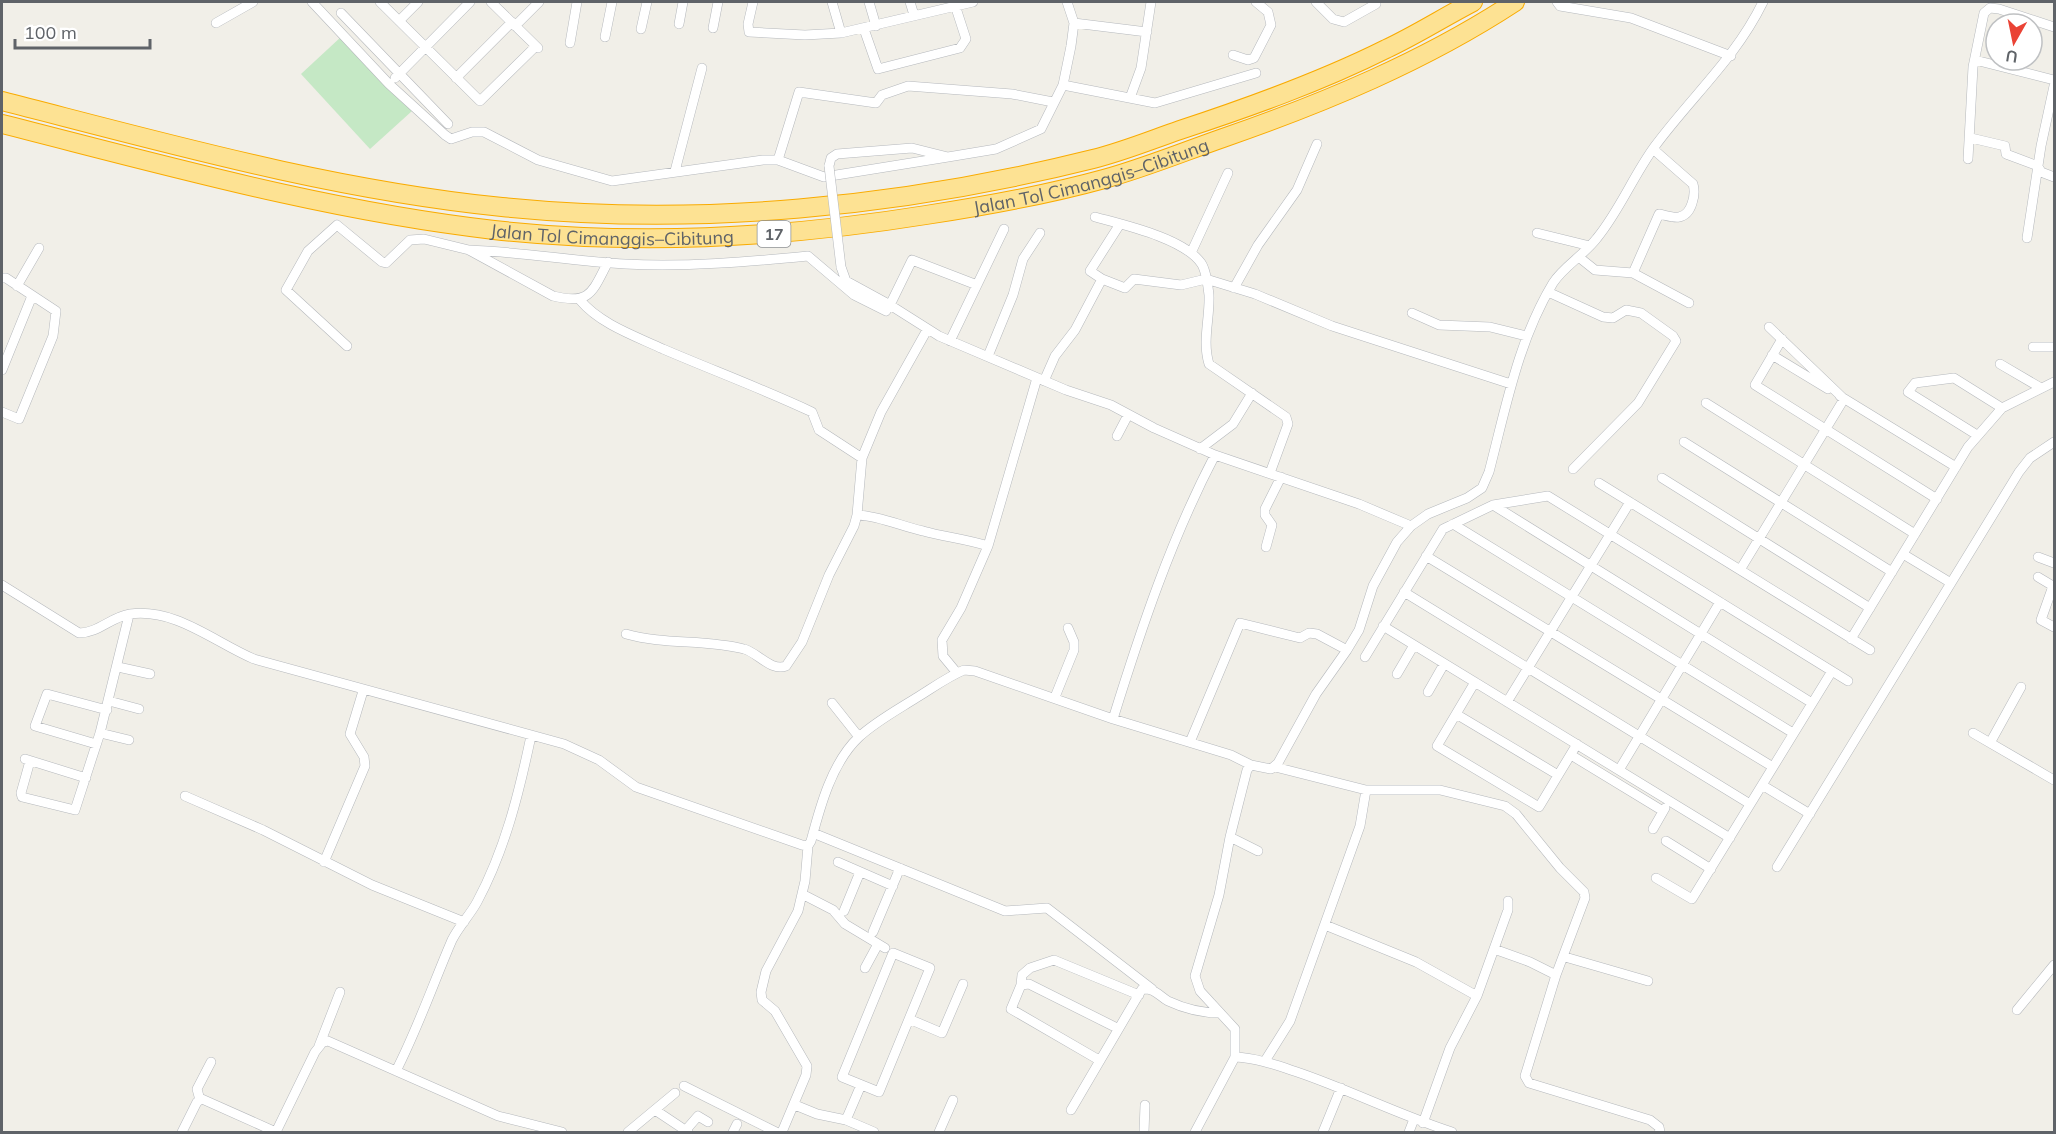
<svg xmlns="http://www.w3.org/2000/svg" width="2056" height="1134" font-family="Mulish,sans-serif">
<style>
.green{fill:#c5e8c5}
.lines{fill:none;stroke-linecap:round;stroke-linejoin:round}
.street-casing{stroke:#b5b8bc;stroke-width:10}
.highway-casing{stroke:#f9ab00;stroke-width:20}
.street{stroke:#fff;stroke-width:9}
.highway{stroke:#fde293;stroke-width:18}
.street-bridge-casing{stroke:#b5b8bc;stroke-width:10;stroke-linecap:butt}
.street-bridge{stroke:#fff;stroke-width:9}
.labels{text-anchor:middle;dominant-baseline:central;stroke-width:4.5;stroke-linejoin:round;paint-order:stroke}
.shield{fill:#fff;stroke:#8f9295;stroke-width:1.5}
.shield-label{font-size:16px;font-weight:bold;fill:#5f6368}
.street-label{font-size:18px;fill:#5f6368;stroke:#fff}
</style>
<rect width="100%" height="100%" fill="#f1efe8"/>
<!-- green -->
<path class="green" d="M342,36l70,75 -42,38 -69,-75z"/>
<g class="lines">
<defs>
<path id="street" d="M312,2l77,82 56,51 6,4 21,-7h12l54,28 74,21 151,-21h15l46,17 124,-20
M380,2l100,99 56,-55
M491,2l47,46
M753,2l-5,22 1,8 56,3 36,-2
M832,2l9,31 132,-31
M869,2l7,24
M910,2l4,13
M1316,2l17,17 11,3 32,-18 -3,-2
M1557,2l3,4 71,12 100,38
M341,13l107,111
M399,21l19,-19
M216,23l37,-21
M1074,23l73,9
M679,24l4,-22
M515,26l24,-24
M713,28l5,-26
M641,29l6,-27
M864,29l14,40 82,-21 6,-9 -12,-37
M605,37l7,-35
M570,43l7,-41
M1233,55l15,5 6,-2 17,-33 -3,-13 -12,-10
M1975,60l79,20
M395,78l75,-76
M456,78l56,-56
M1063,85l92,18 101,-30
M1130,98l11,-30 10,-66
M1971,138l34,8 1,8 32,12 3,6 13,5
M1968,159l5,-92 11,-54 6,-5 9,1 55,18
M778,160l21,-68 77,11 6,-8 26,-9 104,8 41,8
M829,166l2,-8 6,-4 75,-6 36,9 48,-8 45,-20 22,-44 8,-39 3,-23 -7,-21
M675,171l27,-103
M1095,217c29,8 88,21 106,46 5,7 7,23 8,32 1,23 -7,46 0,69l77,53 2,7 -18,49
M1537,233l53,13
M2027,238l14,-92 13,-60
M469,250c53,2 103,11 156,14 61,3 122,-2 183,-8l46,39 32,16 4,-6 49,31 127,54 45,15 43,23 61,27 144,49 52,22
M1191,253l37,-80
M1580,258l15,12 38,3 56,30
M841,267l5,14 44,24 22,-45 65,25
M1633,273l26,-59c6,1 14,4 20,3 13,-2 17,-23 14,-33l-40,-35
M2,278h4l50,33 -3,25 -34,83 -17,-7
M1102,279l23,9 9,-9 47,6 25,-6 49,15 77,32 179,58
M17,286l22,-38
M1234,288l24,-43 39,-55 20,-46
M1548,292l55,25 10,1 13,-8 15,3 32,23 3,5 -38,62 -65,66
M580,300c20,24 55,36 83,49 49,21 100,40 149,63l7,18 43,28 -5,57 -3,11 -25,49 -27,67 -16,24c-15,6 -29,-14 -42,-17 -38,-10 -79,-4 -118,-15
M1412,313l27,12 51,2 36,9
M1782,339l-27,46 182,114
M950,341l54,-112
M347,346l-61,-56 22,-39 29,-26 45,37 4,1 24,-23 14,-1 45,11 84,46c38,9 39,-4 55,-34
M2033,347h21
M1772,355l56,34
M988,356l25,-61 10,-36 17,-26
M2000,364l41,24
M2,370l30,-74
M1044,381l11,-25 20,-26 27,-51 -12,-8 30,-47
M1840,396l116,71
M1706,403l209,131
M1977,435l-69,-43 7,-9 39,-5 48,30
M1117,436l11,-21
M1684,442l208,130
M1200,449l33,-25 19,-31
M862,458l19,-46 46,-82
M1662,478l208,130
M1599,483l271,167
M1493,505l319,198
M857,515c23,1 44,11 66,16 22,6 43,8 65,15
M1453,524l340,209
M1266,547l6,-22 -7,-10v-6l16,-32
M1903,554l48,29
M1426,556l347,211
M2038,557l16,6
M1740,570l104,-171 -75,-72
M2038,577l15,9 -12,34 13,7
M2,585l77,48c19,0 32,-16 51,-19 46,-6 84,28 124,45l310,85 35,16 37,27 166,58 6,1 3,-5c9,-34 21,-79 48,-104 16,-15 38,-27 57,-39 15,-9 31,-21 48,-28l11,1 138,48 118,36 20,10
M1404,592l346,212
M1383,626l347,212
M1851,639l117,-192 34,-39 52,-26
M1365,657l78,-128 50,-24 55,-9 300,185
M118,667l32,7
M957,673l-14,-17 -1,-16 19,-32 27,-62 49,-168
M1397,674l17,-29
M1475,682l-38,64 102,61 38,-63
M1428,692l16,-28
M1055,697l19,-47v-8l-6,-14
M109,701l30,8
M1507,702l123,-200
M832,703l27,34
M1456,714l102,61
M1113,719c28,-90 58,-180 102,-264
M100,733l29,7
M1973,733l81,47
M1190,742l50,-119 60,15 9,-5 8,1 30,16
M1990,743l31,-56
M96,744l-61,-18 12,-32 60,16
M1571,755l92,56
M25,759l61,19
M30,761l-9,32 1,4 53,13 25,-77 29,-118
M1275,767l91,23h74l65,16 11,8 44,54 24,24 1,6 -29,77 -31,101 4,7 121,37 9,7 1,5
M1619,770l101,-168
M1762,785l48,29
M185,796l78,34 109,55 92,37
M1653,829l12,-21
M813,833l192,78 42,-3 105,81
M1230,837l28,14
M1666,841l45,28
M324,862l41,-96 -1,-9 -14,-23 13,-43
M838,862l55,24
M1777,867l242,-395 11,-14 24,-16
M1656,878l36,21 140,-228
M802,894l31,16 12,14 40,24
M844,911l16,-39
M1325,925l91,37 61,34
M873,932l27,-64
M1494,949l36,13 26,13
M893,953l37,15 -51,124 -37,-15z
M1565,957l83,24
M865,968l13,-24
M1021,985l1,-10 8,-7 24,-8 85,35
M2017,1010l37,-45
M909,1019l33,14 21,-49
M319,1046l21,-54
M1235,1057c22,1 41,8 62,15 53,18 102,43 155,60
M1099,1060l-88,-51 10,-24 8,-1 88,44
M1265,1061l25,-40 70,-195 6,-36
M396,1071c22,-43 37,-87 56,-131 7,-14 18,-25 25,-38 28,-52 42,-109 54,-166
M684,1086l92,46
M200,1100l-3,-11 14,-27
M795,1105l22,9 29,6 28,12
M655,1110l33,22
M1071,1110l71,-121c13,-1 16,6 26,12 17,8 34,12 52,12
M846,1120l15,-35
M1423,1123l27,-75 27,-52 31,-86v-9
M685,1131l13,-15 10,6
M182,1132l15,-30 5,-3 74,33
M276,1132l39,-80 8,-10 5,-1 170,75 64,16
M628,1132l47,-39
M733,1132l4,-8
M782,1132l24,-57 1,-9 -32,-55 -13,-11 -1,-8 5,-21 32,-60 7,-30 3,-35
M939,1132l14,-32
M1144,1132l1,-27
M1195,1132l40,-75v-28l-35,-38 -5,-15 24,-81 11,-58 17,-67 4,-5 20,4 7,-6 38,-69 31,-44 12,-20 14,-44 24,-44 14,-16 17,-12 39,-16 15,-10 7,-16c17,-65 29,-131 64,-189 10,-16 31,-28 44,-45 23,-28 36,-62 58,-92 37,-50 80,-87 108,-144
M1323,1132l18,-44
M1409,1132l5,-13"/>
<g id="highway">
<path d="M2,101c164,42 330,89 500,106 197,20 399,0 591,-48 29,-7 58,-19 87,-29 70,-23 140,-48 206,-81 30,-14 58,-32 87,-47"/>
<path id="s1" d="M2,124c162,41 325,87 492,106 145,16 289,8 432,-15 59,-9 120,-20 178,-36 40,-11 79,-27 119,-41 101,-35 202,-77 292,-136"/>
</g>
</defs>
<!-- street casing -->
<use href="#street" class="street-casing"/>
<!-- highway casing -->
<use href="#highway" class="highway-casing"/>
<!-- street -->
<use href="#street" class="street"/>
<!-- highway -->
<use href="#highway" class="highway"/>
<defs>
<path id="street-bridge" d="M829,166l12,101"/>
</defs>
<!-- street-bridge casing -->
<use href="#street-bridge" class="street-bridge-casing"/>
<!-- street-bridge -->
<use href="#street-bridge" class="street-bridge"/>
</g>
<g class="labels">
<!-- shield labels -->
<rect class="shield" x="757.5" y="221" width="33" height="26" rx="4.5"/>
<g class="shield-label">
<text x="774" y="234">17</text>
</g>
<!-- street labels -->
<g class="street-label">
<text stroke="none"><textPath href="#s1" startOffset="1107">Jalan Tol Cimanggis–Cibitung</textPath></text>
<text stroke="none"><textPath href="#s1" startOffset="622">Jalan Tol Cimanggis–Cibitung</textPath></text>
</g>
</g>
<!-- border -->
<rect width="2056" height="1134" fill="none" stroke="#5f6368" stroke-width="6"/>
<!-- north arrow -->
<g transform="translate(2014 42) rotate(189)"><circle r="28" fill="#ffffff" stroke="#bfc1c3" stroke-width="1.5"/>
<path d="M0-4.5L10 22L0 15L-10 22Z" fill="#ea4335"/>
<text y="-9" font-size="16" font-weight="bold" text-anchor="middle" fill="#5f6368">U</text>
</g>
<!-- scale -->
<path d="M15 39v9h135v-9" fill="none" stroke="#5f6368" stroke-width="3"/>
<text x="24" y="39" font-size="18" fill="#5f6368" stroke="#ffffff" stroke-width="4.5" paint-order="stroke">100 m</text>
</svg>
